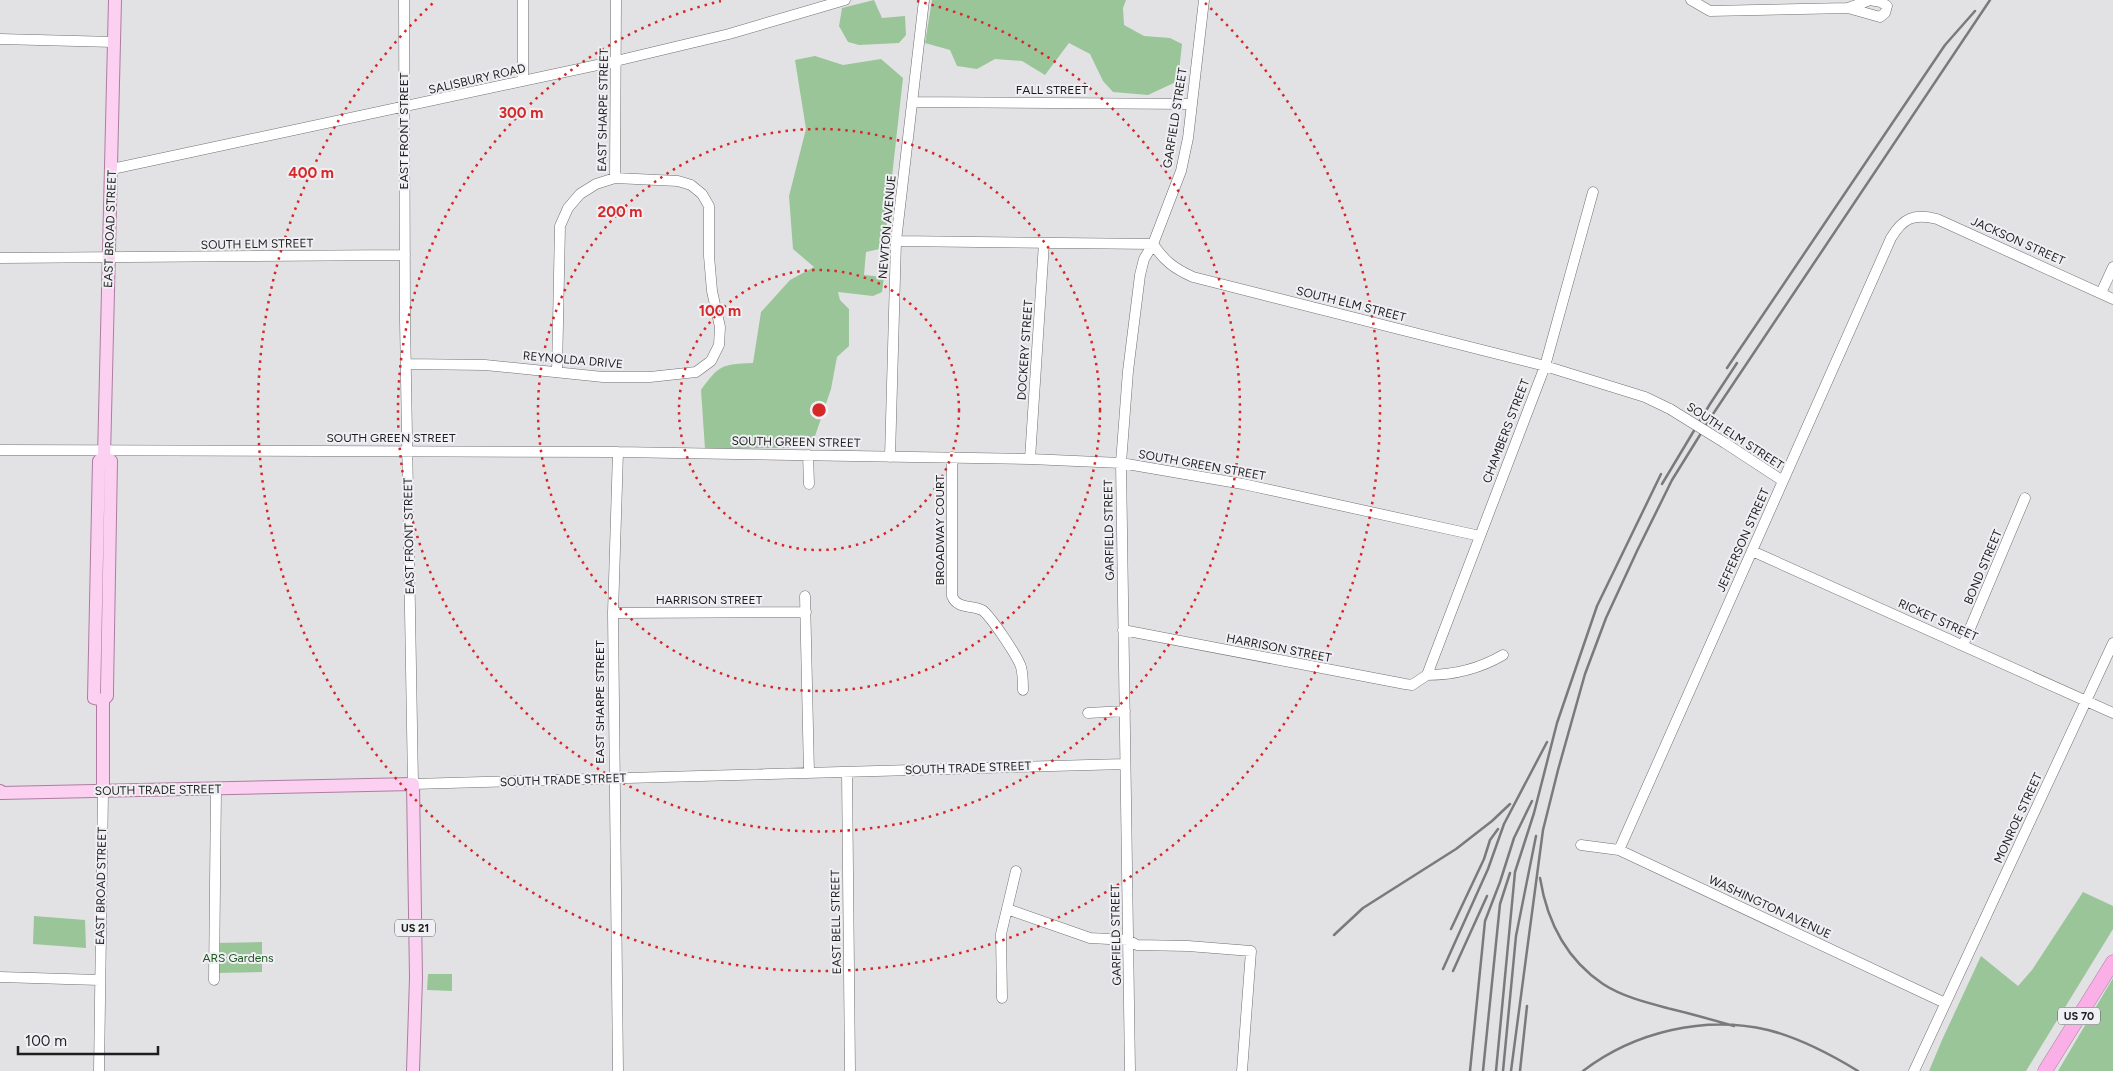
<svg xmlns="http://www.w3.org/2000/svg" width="2113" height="1071" font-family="Figtree,sans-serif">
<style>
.green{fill:#9ac598}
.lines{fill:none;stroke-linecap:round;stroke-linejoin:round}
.minor-casing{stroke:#706f72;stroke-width:11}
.major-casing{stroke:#ad7da1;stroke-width:14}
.highway-casing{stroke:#ad7da1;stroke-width:15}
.minor{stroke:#fff;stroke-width:10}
.major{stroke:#fcd0f1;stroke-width:12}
.highway{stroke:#fab0e7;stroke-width:14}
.rail{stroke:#7a7a7c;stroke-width:2.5}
.minor-bridge-casing{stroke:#706f72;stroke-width:11;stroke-linecap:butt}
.minor-bridge{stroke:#fff;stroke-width:10}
.ring{fill:none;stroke:#d62828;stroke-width:2.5;stroke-dasharray:2.5 5}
.labels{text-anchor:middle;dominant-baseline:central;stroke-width:4;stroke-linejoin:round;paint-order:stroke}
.shield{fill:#f0eff3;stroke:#5d5d5f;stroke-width:1}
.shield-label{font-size:11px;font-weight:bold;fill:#1e1e1f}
.street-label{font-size:12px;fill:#1e1e1f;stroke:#f0eff3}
.park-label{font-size:12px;fill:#1d5920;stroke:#f0eff3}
.centre{fill:#d62828;stroke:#f0eff3;stroke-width:2.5}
.ring-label{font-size:15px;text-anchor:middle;font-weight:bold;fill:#d62828;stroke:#f0eff3;stroke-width:4;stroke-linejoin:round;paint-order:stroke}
</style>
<rect width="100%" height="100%" fill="#e2e2e5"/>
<!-- green -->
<path class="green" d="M874,0l8,18 23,-2 1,19 -7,8 -40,2 -11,-3 -9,-16 3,-18z
M932,0h194l-3,8 1,17 20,11 26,2 12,6 -4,37 -30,14 -35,-3 -10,-11 -13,-27 -21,-11 -24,32 -23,-14 -27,-2 -18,10 -20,-3 -7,-16 -25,-7z
M815,56l28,9 38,-6 22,19 -19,170 -18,4 -2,23 20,2 -2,15 -9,4 -35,-4 2,8 9,9v37l-12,11 -6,32 -18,53 -26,6 -82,1 -4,-59c18,-25 21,-26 52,-27l8,-51 29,-32 24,-13 -21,-18 -4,-53 17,-67 -11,-69z
M2083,892l30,14v23l-87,142h-97l13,-31 39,-84 37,30 14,-16z
M34,916l51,4 1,28 -53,-4z
M262,942v30l-48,1v-30z
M428,974h24v17l-25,-1z
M2113,978v93h-55z"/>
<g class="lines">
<defs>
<path id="minor" d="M404,0l1,320 8,464 712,-20
M523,0v81
M1691,0l19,11 138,-3
M1870,0l11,2 6,4 -2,7 -5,4 -32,-9z
M0,39l114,3
M913,102l278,2
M112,169l504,-108 113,-27 116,-34
M615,178l1,-178
M896,241l257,3c11,17 22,25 40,33l352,89 100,31 25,12
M0,258l405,-3
M2101,293l12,-26
M406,364l79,1 118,12h47l46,-5 15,-11 8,-16 1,-18 -8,-36 -3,-35v-50l-7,-12 -11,-9 -13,-4 -63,-3 -19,6 -16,10 -12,14 -8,18 -3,146
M1725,443l58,38
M0,450l618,2 412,7 91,4 122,21 237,52
M808,455l1,29
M890,457l6,-216 28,-241
M952,457v139c5,13 19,9 30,14 8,5 36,47 39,57 2,7 2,15 2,23
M1030,459l14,-216
M1752,551l361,162
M805,596l4,177
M613,613l193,-1
M1123,630l282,54 7,1 15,-10 118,-309 48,-174
M1963,645l62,-147
M1427,675c28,0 52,-6 76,-20
M1088,713l37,-2
M847,772l3,299
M1581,845l38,5 326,153
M1619,850l272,-612c12,-20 23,-25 46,-19l176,80
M1007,909l83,29 38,2 9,5 51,1 63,5 -9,120
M0,977l99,3
M214,980l2,-191
M1002,998l-1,-64 15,-63
M99,1071l4,-279
M618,1071l-5,-458 5,-161
M1130,1071l-9,-608 7,-92 12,-96 4,-16 9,-15 28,-73 7,-33 16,-138
M1914,1071l199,-428"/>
<path id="major" d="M104,457l11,-457
M103,700l-9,-2 5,-237 5,-4
M0,791l1,2 412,-9 3,194 -3,93
M103,792v-92l4,-4v-8l4,-227 -7,-4"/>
<path id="highway" d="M2045,1071l68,-109"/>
</defs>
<!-- minor casing -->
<use href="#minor" class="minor-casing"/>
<!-- major casing -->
<use href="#major" class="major-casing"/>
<!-- highway casing -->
<use href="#highway" class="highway-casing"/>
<!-- minor -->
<use href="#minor" class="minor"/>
<!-- major -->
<use href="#major" class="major"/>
<!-- highway -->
<use href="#highway" class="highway"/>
<!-- rail -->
<path class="rail" d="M1727,368l218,-323 30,-34
M1662,484l48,-80 27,-41
M1540,878c7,43 26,81 63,106 20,13 45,19 68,25 21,5 42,11 63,17
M1500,882l14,-44 18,-37
M1451,929l33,-70 6,-19 8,-11
M1334,935l29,-27 93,-59 36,-28 18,-17
M1443,969l45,-100 16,-45 43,-82
M1453,971l34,-75
M1470,1071l15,-150 15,-39
M1483,1071l17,-167 10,-31
M1496,1071l19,-199 19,-59 23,-90 40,-117 64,-132
M1503,1071l13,-135 20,-100
M1511,1071l32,-241 15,-60 27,-96 21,-56 31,-67 35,-71 41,-66 277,-414
M1520,1071l7,-65
M1583,1071c51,-39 121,-56 185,-41 32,8 62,24 90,41"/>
<defs>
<path id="minor-bridge" d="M1670,409l55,34"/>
</defs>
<!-- minor-bridge casing -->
<use href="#minor-bridge" class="minor-bridge-casing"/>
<!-- minor-bridge -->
<use href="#minor-bridge" class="minor-bridge"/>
</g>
<!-- distance rings -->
<g class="ring">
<circle cx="819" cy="410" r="140"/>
<circle cx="819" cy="410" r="281"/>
<path d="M917 1A421 421 0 1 1 721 1"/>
<path d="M1205 3A561 561 0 1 1 433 3"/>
</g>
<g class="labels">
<!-- shield labels -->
<g class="shield">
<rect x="395" y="919.5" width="40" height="17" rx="4"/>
<rect x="2058" y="1007.5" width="42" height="17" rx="4"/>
</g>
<g class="shield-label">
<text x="415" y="928">US 21</text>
<text x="2079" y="1016">US 70</text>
</g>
<!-- street labels -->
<g class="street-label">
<text transform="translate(477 79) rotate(-13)">SALISBURY ROAD</text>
<text x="1052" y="90">FALL STREET</text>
<text transform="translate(603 110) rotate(-89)">EAST SHARPE STREET</text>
<text transform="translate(1175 118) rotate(-81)">GARFIELD STREET</text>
<text transform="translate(404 131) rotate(-90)">EAST FRONT STREET</text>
<text transform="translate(887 227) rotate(-85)">NEWTON AVENUE</text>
<text transform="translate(110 229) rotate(-88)">EAST BROAD STREET</text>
<text transform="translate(2018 241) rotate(24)">JACKSON STREET</text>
<text transform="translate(257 244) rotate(-1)">SOUTH ELM STREET</text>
<text transform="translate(1351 304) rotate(14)">SOUTH ELM STREET</text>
<text transform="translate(1025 350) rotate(-86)">DOCKERY STREET</text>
<text transform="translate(573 360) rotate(5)">REYNOLDA DRIVE</text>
<text transform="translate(1506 431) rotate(-69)">CHAMBERS STREET</text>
<text transform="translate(1735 436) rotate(33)">SOUTH ELM STREET</text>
<text x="391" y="438">SOUTH GREEN STREET</text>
<text transform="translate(796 442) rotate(1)">SOUTH GREEN STREET</text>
<text transform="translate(1202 465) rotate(10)">SOUTH GREEN STREET</text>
<text transform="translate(940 530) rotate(-90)">BROADWAY COURT</text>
<text transform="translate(1109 530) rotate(-91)">GARFIELD STREET</text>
<text transform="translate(409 536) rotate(-91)">EAST FRONT STREET</text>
<text transform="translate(1743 540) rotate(-66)">JEFFERSON STREET</text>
<text transform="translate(1983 567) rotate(-67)">BOND STREET</text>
<text x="709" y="600">HARRISON STREET</text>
<text transform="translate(1938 620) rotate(24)">RICKET STREET</text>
<text transform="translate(1279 648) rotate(11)">HARRISON STREET</text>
<text transform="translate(600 702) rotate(-90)">EAST SHARPE STREET</text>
<text transform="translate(968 768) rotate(-2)">SOUTH TRADE STREET</text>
<text transform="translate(563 780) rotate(-2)">SOUTH TRADE STREET</text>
<text transform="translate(158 790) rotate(-1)">SOUTH TRADE STREET</text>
<text transform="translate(2018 818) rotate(-65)">MONROE STREET</text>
<text transform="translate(101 886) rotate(-89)">EAST BROAD STREET</text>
<text transform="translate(1770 907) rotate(25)">WASHINGTON AVENUE</text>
<text transform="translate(836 922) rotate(-91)">EAST BELL STREET</text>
<text transform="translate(1116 935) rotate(-91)">GARFIELD STREET</text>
</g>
<!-- park labels -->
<g class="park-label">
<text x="238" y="958">ARS Gardens</text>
</g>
</g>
<circle cx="819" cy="410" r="8" class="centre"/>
<g class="ring-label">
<text x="521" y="118">300 m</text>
<text x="311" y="178">400 m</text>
<text x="620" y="217">200 m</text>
<text x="720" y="316">100 m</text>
</g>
<!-- scale -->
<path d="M18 1046v8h140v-8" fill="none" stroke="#1e1e1f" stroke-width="2.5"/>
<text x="25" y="1046" font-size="15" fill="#1e1e1f" stroke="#f0eff3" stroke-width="4" paint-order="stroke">100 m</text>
</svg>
